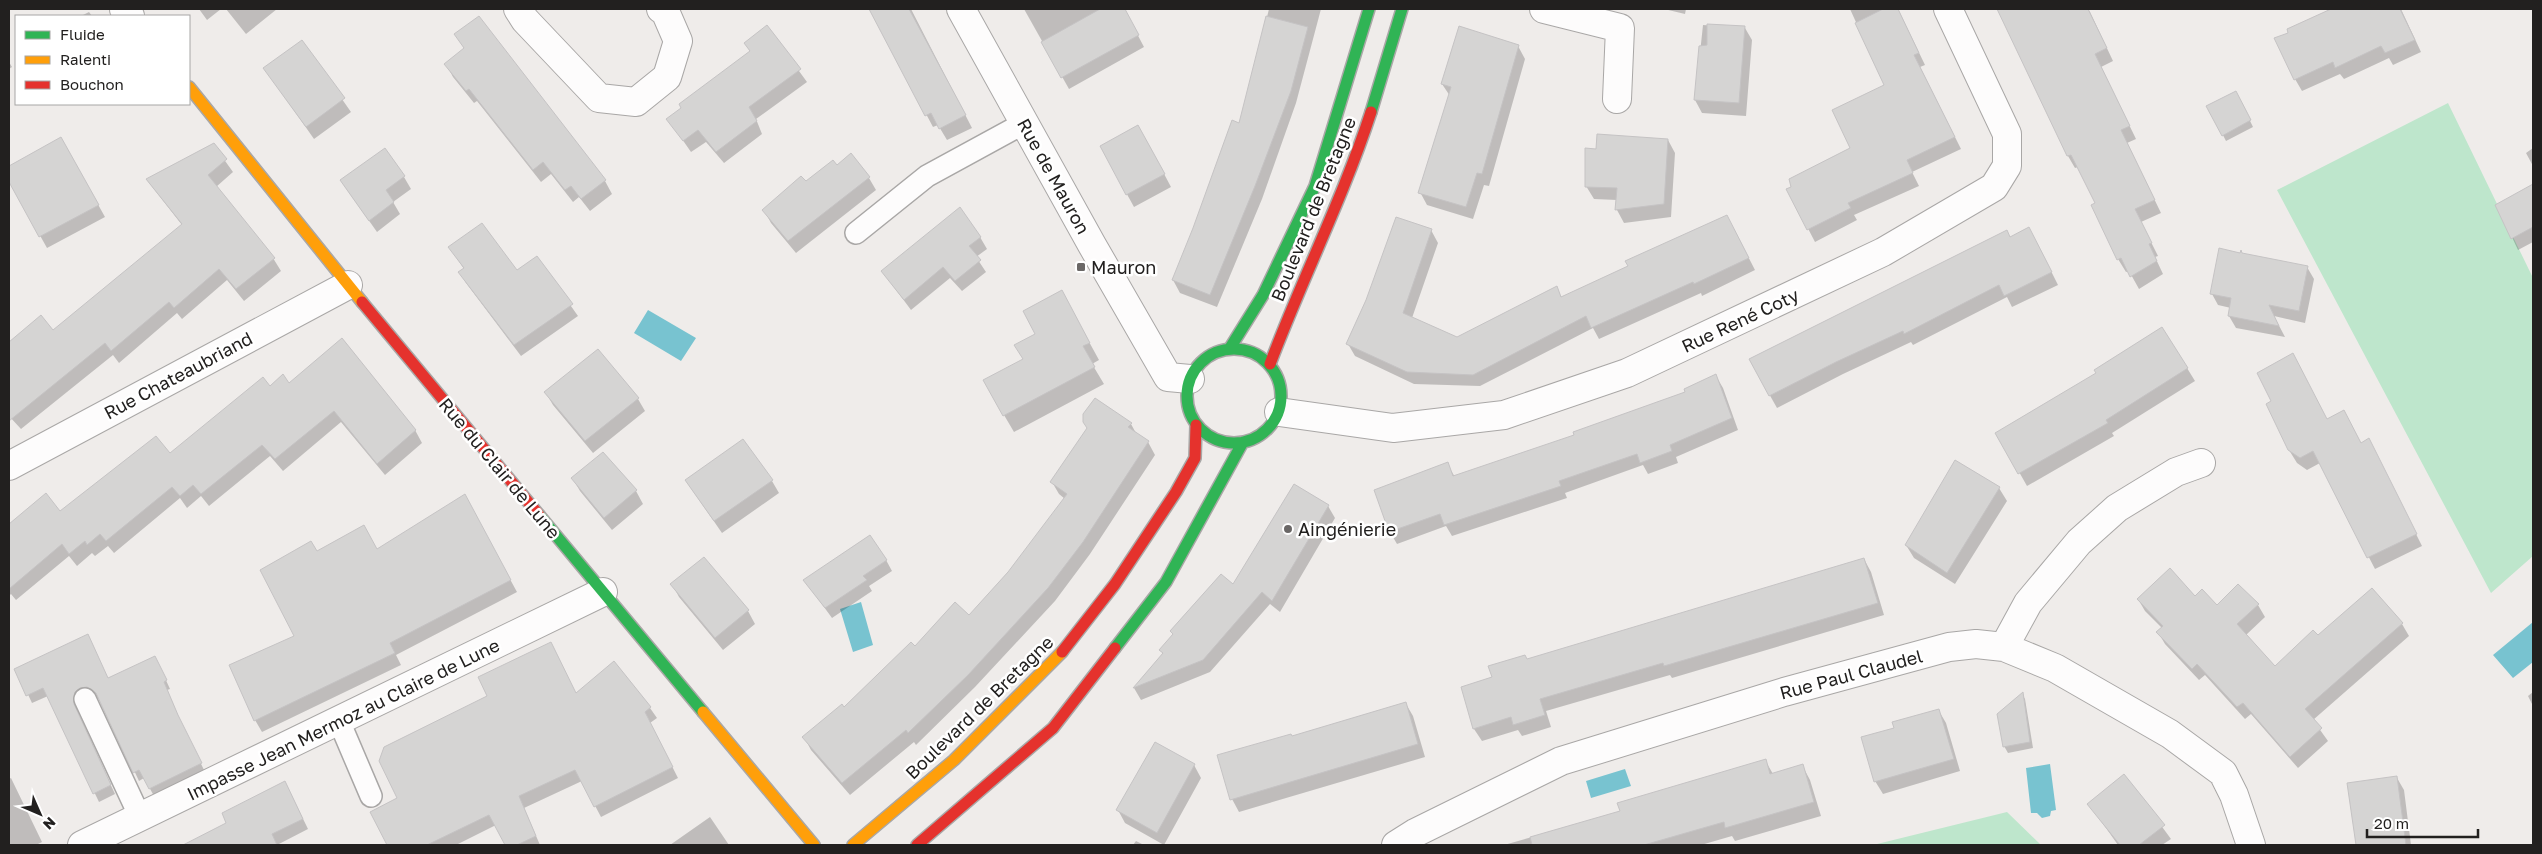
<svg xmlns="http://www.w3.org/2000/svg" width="2542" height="854" font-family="'Golos Text',sans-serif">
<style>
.green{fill:#bee6cc}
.water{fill:#78c3d0}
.shadow{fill:#0003}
.building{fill:#d5d4d3;stroke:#c5c3c4}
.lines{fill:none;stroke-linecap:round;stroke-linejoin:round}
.lane-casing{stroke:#a9a7a6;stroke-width:24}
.street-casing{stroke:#a9a7a6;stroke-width:30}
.fast-casing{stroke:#a9a7a6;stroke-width:14}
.slow-casing{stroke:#a9a7a6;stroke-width:14}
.jam-casing{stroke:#a9a7a6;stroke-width:14}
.lane{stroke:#fdfcfc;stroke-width:21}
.street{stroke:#fdfcfc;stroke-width:28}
.fast{stroke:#30b455;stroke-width:11}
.slow{stroke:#ff9f0a;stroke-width:11}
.jam{stroke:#e5322d;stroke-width:11}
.poi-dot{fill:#6a6766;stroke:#fff;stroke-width:2}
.labels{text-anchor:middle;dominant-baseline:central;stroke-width:5;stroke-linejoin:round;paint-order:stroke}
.street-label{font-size:18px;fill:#22201f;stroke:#fff}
.poi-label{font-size:18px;fill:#22201f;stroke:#fff;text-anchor:start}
</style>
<rect width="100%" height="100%" fill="#efecea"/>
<!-- green -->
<path class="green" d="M2448,103l85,175v278l-42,37 -214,-403z
M2007,812l34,33h-168z"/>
<!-- water -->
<path class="water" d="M648,310l48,28 -15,23 -47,-28z
M861,602l12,43 -20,7 -13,-43z
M2533,622v40l-20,16 -20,-23z
M2050,764l6,46 -5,1 -1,5 -8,2 -5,-5h-6l-5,-45z
M1625,769l6,17 -40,12 -5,-17z"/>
<!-- shadow -->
<path class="shadow" d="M199,9h22l-14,11z
M226,9h51l-31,25z
M870,9h41l61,119 -25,12 -9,-15 -5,2z
M1024,9h100l20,38 -75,42z
M1269,9h52l-25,94 -34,96 -45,108 -37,-14 -7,-13 67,-155z
M1664,9h22l-1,5z
M1850,9h48l27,56 -5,2 41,82 -49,23 7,14 -65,29 3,5 -42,22 -27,-52 63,-41 34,-63z
M1998,9h90l2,3 23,49 -12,6 35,72 -9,4 34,70 -20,9 17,34 -3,1 8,17 -24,15 -10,-18 -3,1 -8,-13 -22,-55 -18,-37 -3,1 -7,-12z
M2334,9h67l20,43 -28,13 -4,-7 -45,21 -4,-5 -38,17 -7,-12 -7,-49z
M89,12l3,4h-11z
M1703,25l42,3 7,12 -6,76 -44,-3 -7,-13z
M767,27l40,55 -51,37 6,15 -38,29 -18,-21 -15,10 -23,-33 83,-67 -5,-9z
M456,35l149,146 7,13 -22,17 -11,-14 -6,5 -22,-28 -10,8 -64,-81 -3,2 -21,-26 -7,-13 19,-15z
M302,42l49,70 -37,27 -49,-70z
M1518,46l7,13 -36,127 -5,-1 -11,34 -46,-14 -7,-13 30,-96 -8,-12z
M9,62l3,5 -3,2z
M2239,98l14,29 -27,14 -18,-35z
M61,138l44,79 -58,31 -38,-68v-13z
M1145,138l26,49 -37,20 -33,-60z
M1668,140l7,13 -4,64 -47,6 -7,-13v-10l-23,-1 -8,-13 12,-35z
M213,144l20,28 -17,15 57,71 8,13 -37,30 -17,-21 -45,39 -5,-6 -58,50 -6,-8 -92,74 -12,-13v-72l32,-27 12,15 129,-107 -35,-45z
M2533,148v18l-7,-13z
M837,166l32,12 7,12 -80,63 -25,-30 -7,-13 42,-27z
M404,177l7,12 -18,13 7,12 -23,18 -36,-51z
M2533,185v57l-15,8 -21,-45z
M1734,229l21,41 -53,26 -1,-3 -102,46 -6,-11 -113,58 -66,-2 -59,-28 -7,-12 83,-114 7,13 -26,75 45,21 99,-52 6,11z
M980,237l7,12 -11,8 10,15 -24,19 -12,-13 -39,32 -29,-39z
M2010,238l26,3 22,44 -46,22 -5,-10 -94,48 -2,-3 -68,32 -66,34 -27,-48z
M450,248l67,23 20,-13 41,58 -57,40 -55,-73 -6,-11 4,-3z
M2307,267l7,12 -9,44 -31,-7 11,21 -49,-9 -7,-12 2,-8 -13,-3 -6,-11z
M1071,309l28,51 -7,4 12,20 -90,48 -10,-17 20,-55 12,-26z
M2187,368l8,13 -83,52 2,3 -87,50 -30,-53z
M1716,376l7,12 15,42 -62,27 2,6 -30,11 -5,-9 -78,28 2,5 -115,38 -6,-10 -49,18 -7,-12 -15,-41 72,-27 8,13 121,-41 111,-43z
M289,384l126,46 7,13 -37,32 -44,-53 -58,49 -13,-15 -61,50 -8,-10 -14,12 -7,-10 -66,55 -6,-7 -13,10 -3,-3 -15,13 -8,-10 -53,44 -5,-6 -2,2v-71l37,-30 14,18 110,-58 100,-67z
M546,393l92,6 7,12 -52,42 -40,-48z
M2273,402l54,19 48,31 47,94 -47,23 -55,-106 -13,7 -10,-7 -8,-13z
M1131,424l6,11 11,7 7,13 -65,99 -35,47 -80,86 -59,58 -2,-3 -64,53 -39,-45 -7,-13 40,-29 71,-60 54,-31 40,-44 56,-74 -6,-5 -7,-12z
M1956,462l43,26 8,13 -52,83 -41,-26 -8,-13z
M573,479l63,12 7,13 -31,26 -32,-39z
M686,481h86l7,12 -57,40z
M1328,506l7,12 -55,94 -10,-8 -60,68 -69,28 -7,-12 29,-33 -2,-5z
M471,508l46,84 -121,63 5,10 -139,67 -7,-12 40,-83 21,-84 61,-3z
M1864,559l7,13 13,43 -212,63 -2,-3 -124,36 5,16 -29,9 -4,-6 -36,11 -8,-12 -12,-41 31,-10 34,-18z
M886,560l6,11 -23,15 3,5 -40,27 -27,-37z
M672,584l76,27 7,13 -32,26 -44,-53z
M2238,585l20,20 7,12 -19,18 29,33 43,-31 84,-13 7,12 -96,84 15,21 -30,27 -47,-54 -6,5 -40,-44 -6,5 -34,-36 -7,-12 4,-4 -17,-17 -7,-12 57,-1 22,9z
M159,665l11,24 -3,1 15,35 23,47 -51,24 -10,-18 -5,3 -38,-81 -9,-6 -13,7 -2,12 38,81 -16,8 -51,-106 -16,7 -16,-34 92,10z
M2533,692v14l-5,-10z
M2022,694l3,5 8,49 -25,5 -4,-7z
M577,695l73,13 7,10 -7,5 28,55 -77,39 -19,-36 -58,27 16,37h-34l-10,-20 -40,20h-68l-16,-33 27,-13z
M1406,704l7,12 12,41 -186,55 -7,-13 60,-61z
M1939,711l7,12 14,48 -77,23 -8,-13 20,-52z
M1765,760l8,14 29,-9 8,15 11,36 -86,25 -3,-5 -31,9h-197l117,-33z
M1194,765l7,13 -37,67 -39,-22 -7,-13z
M2124,775l47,64 -9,6h-44l-29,-41z
M11,778l31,64 -6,3h-27v-66z
M2397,778l7,12 7,55h-54l-8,-61z
M290,792l18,37 -31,16h-92z
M710,817l19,28h-59z
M1136,841l8,4h-11z"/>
<!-- building -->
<path class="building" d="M869,9h40l57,106 -27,14 -8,-16 -6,3z
M1100,9h25l14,26 -78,43 -20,-36z
M1883,9h15l21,44 -5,2 41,82 -48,23 6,13 -65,30 3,5 -44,22 -21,-41 5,-2 -2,-8 61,-31 -18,-38 52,-25 -29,-62z
M1997,9h91l19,39 -12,6 35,72 -9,4 34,70 -20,9 17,34 -3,1 8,17 -27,16 -9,-19 -4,2 -26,-55 4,-2 -24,-48 -4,1z
M2331,9h69l15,31 -30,13 -4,-7 -46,22 -2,-6 -39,18 -20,-42 14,-5 -1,-4z
M479,16l127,164 -25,19 -10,-13 -6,4 -22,-28 -10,8 -64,-81 -3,2 -22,-27 20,-16 -10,-14z
M1266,16l42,11 -17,64 -36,95 -45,109 -38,-15 21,-52 39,-108 7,3z
M1707,24l38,2 -6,77 -45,-3 5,-54 8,-1z
M767,25l34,44 -52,38 8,14 -41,31 -18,-22 -15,11 -17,-22 15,-11 -2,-4 71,-53 -6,-8z
M1459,26l60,19 -37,129 -5,-1 -11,34 -48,-14 33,-106 -10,-3z
M302,40l43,58 -39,29 -43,-59z
M2236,91l15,29 -29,16 -16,-30z
M1138,125l27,49 -39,21 -26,-49z
M1597,134l71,5 -4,65 -49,6 2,-22 -32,-1v-39l11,1z
M61,137l38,68 -60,32 -30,-55v-16z
M214,143l13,16 -19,16 67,83 -39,31 -17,-20 -45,39 -5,-6 -58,49 -6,-8 -96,78v-79l32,-27 12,15 129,-106 -36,-45z
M385,148l20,28 -19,14 8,12 -25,19 -29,-41z
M851,153l19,24 -82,64 -26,-31 39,-34 5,5 27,-21 4,5z
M2533,184v43l-22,12 -16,-34z
M960,207l21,30 -12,9 12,14 -26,21 -12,-14 -39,33 -23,-29z
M1727,215l22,43 -55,26 -1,-2 -102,46 -5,-12 -113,59 -66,-3 -61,-28 20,-44 30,-83 36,12 -29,84 54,24 100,-51 4,11 67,-31 -3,-5z
M482,223l35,47 20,-14 36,48 -59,41 -56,-73 6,-4 -16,-21z
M2029,227l23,45 -48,24 -5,-11 -95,49 -1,-3 -67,31 -67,34 -20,-37 258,-129 3,7z
M2219,248l21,5 1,-3 1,3 66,13 -9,45 -30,-6 10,21 -51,-10 3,-18 -21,-4z
M1062,290l28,53 -7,3 12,21 -92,49 -20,-36 40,-21 -9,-14 21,-11 -12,-23z
M2162,327l26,41 -82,52 2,3 -90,51 -23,-41 101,-60 -2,-3z
M342,338l74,92 -39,34 -43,-53 -59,48 -13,-14 -61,49 -8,-9 -13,11 -8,-9 -66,54 -6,-7 -13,11 -2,-4 -16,13 -7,-10 -53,45v-65l37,-31 14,18 96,-75 14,17 93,-76 7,9 13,-12 6,9z
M598,349l41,49 -54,43 -41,-49z
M2293,353l34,66 17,-9 17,33 8,-5 48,96 -50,24 -54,-107 -13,7 -12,-8 -22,-46 5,-3 -14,-28z
M1716,374l16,44 -62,27 2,6 -32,12 -3,-9 -78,27 2,5 -117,39 -4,-11 -51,18 -15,-42 74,-28 5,14 121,-41 -1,-3 112,-40 -1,-3z
M1095,398l37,25 -4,4 21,14 -66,101 -35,46 -80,87 -60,58 -2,-3 -64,53 -40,-46 40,-33 2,3 67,-65 4,4 40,-44 14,13 39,-43 59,-78 -17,-12 37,-54 -4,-6v-8z
M743,439l30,41 -59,41 -29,-41z
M603,452l34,38 -33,28 -33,-40z
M1955,460l45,27 -53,86 -42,-28z
M1294,484l35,21 -57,96 -10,-9 -59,68 -70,28 30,-35 -4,-3 14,-16 -3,-3 51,-57 12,10z
M465,494l46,86 -121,63 5,10 -141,68 -25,-56 65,-29 -34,-66 51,-29 6,10 47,-26 13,24z
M870,535l17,25 -24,16 4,4 -42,28 -22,-28z
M704,557l45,53 -34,28 -45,-54z
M1864,558l14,45 -214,63 -1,-3 -123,36 5,16 -32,10 -2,-8 -38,12 -12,-42 31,-10 -4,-11 37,-11 2,4z
M2170,568l25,28 7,-7 15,16 21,-21 21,20 -22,20 38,42 38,-36 5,5 54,-47 31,35 -98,86 17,19 -32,29 -47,-54 -6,4 -40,-43 -5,5 -36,-37 7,-6 -26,-27z
M88,634l20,44 47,-22 12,24 -3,2 14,33 24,48 -53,26 -10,-19 -6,3 -37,-80 -9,-6 -7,1 -5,4 -1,12 37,81 -18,9 -50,-106 -17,8 -12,-27z
M551,642l25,51 38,-32 37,46 -6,5 28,55 -79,40 -19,-37 -56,26 17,40 -19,9h-12l-16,-30 -62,30h-40l-17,-33 27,-14 -18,-37 5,-14 103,-51 -9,-19z
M2023,692l7,50 -27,5 -6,-33z
M1406,702l12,42 -188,56 -13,-45 74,-21 1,2z
M1939,709l15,50 -80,23 -13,-45 33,-9 -2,-6z
M1155,742l40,22 -38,69 -41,-23z
M1766,759l4,15 33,-10 11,38 -89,26 -1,-6 -80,23h-112l-2,-8 90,-26 -3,-8z
M2124,774l41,51 -26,20h-19l-33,-41z
M2397,776l9,69h-50l-9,-62z
M285,781l18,38 -31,15 5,11h-94l43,-22 -4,-10z"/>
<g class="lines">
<defs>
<path id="lane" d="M856,233l71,-57 99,-54
M85,699l55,118
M339,721l32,75"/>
<path id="street" d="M124,9l6,7
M518,9l7,11 74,78 37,4 31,-25 11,-36 -13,-30 -4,-2
M961,9l131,236 76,132 22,2
M1544,9l76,19 -3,71
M1279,412l114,16 111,-13 123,-42 256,-121 111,-65 13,-21v-32l-59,-125
M9,466l339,-181
M2004,647l24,-44 51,-61 38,-34 59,-36 25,-9
M82,845l521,-253
M1396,845l19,-12 146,-72 223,-69 165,-45 27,-3 28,3 51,21 115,66 53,39 11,22 17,50"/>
<path id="fast" d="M1371,112l31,-103
M1230,348l33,-53 52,-109 54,-177
M1187 396a47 47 0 1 1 94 0a47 47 0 1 1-94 0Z
M539,515l164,197
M1115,648l51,-66 77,-140"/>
<path id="slow" d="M189,87l173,215
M703,712l111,133
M853,845l101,-85 108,-108"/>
<path id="jam" d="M362,302l177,213
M1270,364c32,-85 73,-166 101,-252
M1062,652l53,-68 61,-92 19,-34 1,-33
M917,845l136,-117 62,-80"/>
</defs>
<!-- lane casing -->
<use href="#lane" class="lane-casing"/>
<!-- street casing -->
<use href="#street" class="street-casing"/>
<!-- fast casing -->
<use href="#fast" class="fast-casing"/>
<!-- slow casing -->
<use href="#slow" class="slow-casing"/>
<!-- jam casing -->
<use href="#jam" class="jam-casing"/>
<!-- lane -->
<use href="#lane" class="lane"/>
<!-- street -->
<use href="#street" class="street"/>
<!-- fast -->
<use href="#fast" class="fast"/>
<!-- slow -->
<use href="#slow" class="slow"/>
<!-- jam -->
<use href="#jam" class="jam"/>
</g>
<!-- markers -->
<g class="poi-dot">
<rect x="1076" y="262" width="10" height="10" rx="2.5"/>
<circle cx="1288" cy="529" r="5"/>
</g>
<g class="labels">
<!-- street labels -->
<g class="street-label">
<text transform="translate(1054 176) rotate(61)">Rue de Mauron</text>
<text transform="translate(1313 209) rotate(-68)">Boulevard de Bretagne</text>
<text transform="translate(1740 320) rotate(-25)">Rue René Coty</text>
<text transform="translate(178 375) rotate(-28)">Rue Chateaubriand</text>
<text transform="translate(500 468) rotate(50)">Rue du Clair de Lune</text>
<text transform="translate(1851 674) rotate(-15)">Rue Paul Claudel</text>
<text transform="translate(979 707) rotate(-44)">Boulevard de Bretagne</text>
<text transform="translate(343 719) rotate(-26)">Impasse Jean Mermoz au Claire de Lune</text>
</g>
<!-- poi labels -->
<g class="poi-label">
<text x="1091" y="267">Mauron</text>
<text x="1298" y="529">Aingénierie</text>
</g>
</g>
<!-- border -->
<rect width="2542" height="854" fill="none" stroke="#22201f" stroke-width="20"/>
<!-- legend -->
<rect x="15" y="15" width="175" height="90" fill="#ffffff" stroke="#a7a6a5"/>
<rect x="25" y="31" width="25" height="8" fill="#30b455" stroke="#a7a6a5"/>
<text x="60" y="40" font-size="15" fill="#22201f">Fluide</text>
<rect x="25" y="56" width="25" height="8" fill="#ff9f0a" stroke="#a7a6a5"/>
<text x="60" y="65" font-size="15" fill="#22201f">Ralenti</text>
<rect x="25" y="81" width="25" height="8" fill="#e5322d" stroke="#a7a6a5"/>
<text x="60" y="90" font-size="15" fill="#22201f">Bouchon</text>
<!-- north arrow -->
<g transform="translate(40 814) rotate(135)" stroke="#ffffff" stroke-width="4" paint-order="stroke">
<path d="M0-4L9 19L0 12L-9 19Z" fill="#22201f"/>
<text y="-8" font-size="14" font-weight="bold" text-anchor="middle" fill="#22201f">N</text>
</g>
<!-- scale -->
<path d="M2367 829v8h111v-8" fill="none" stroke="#22201f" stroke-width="2.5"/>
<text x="2374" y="829" font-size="15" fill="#22201f" stroke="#ffffff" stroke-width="4" paint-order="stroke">20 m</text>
</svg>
